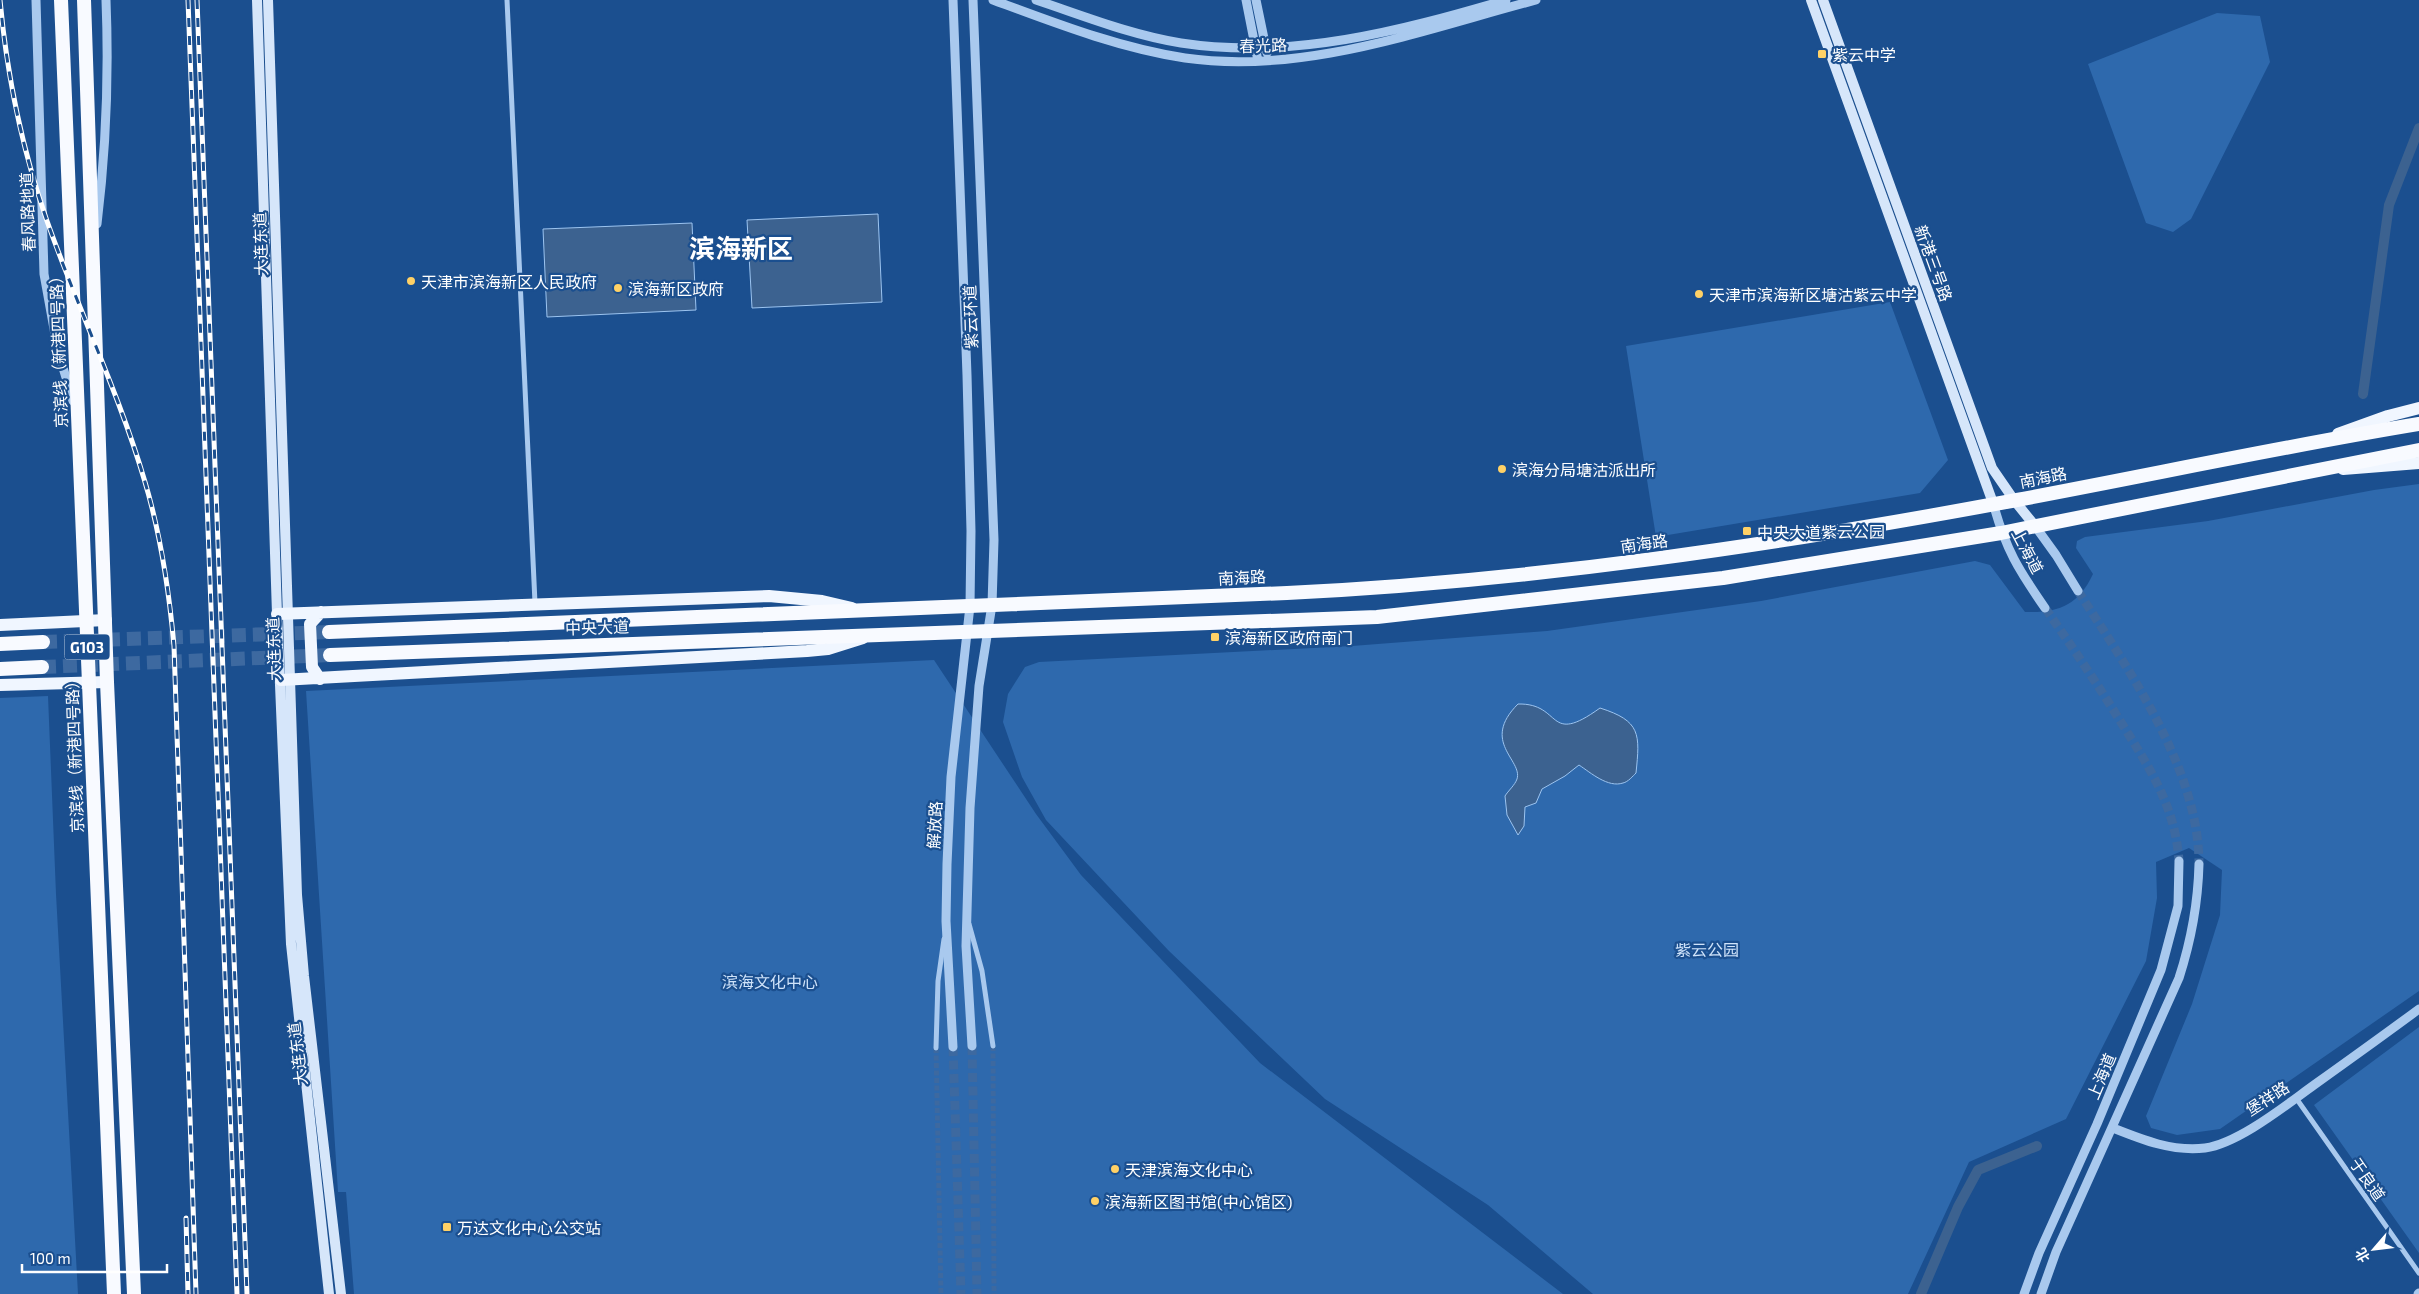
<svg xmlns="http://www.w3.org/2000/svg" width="2419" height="1294" font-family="'Exo 2','Noto Sans SC',sans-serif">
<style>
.green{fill:#2e69ad}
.water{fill:#3c6290;stroke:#9cc4f0}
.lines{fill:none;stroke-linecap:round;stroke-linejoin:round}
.canal{stroke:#3c6290;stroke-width:10}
.minor-tunnel{stroke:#3d69a0;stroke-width:5;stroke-dasharray:5 2.5;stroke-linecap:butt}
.tertiary-tunnel{stroke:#3d69a0;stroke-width:9;stroke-dasharray:9 4.5;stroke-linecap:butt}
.trunk-tunnel{stroke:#3d69a0;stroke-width:14;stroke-dasharray:14 7;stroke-linecap:butt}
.minor{stroke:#a9c9ee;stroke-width:5}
.tertiary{stroke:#a9c9ee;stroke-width:9}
.secondary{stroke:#d6e6fa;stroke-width:10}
.primary{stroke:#f0f6ff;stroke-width:12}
.trunk{stroke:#f8faff;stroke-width:14}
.rail-casing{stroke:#fff;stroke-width:5}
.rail{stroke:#1b4f8f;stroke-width:3;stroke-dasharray:9;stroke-linecap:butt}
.poi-dot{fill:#ffd166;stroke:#1b4f8f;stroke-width:2}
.labels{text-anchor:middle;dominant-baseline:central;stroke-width:4.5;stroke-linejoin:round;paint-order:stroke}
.shield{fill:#1b4f8f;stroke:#bbcadd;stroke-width:1}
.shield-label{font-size:15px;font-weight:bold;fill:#fff}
.street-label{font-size:16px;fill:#fff;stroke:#1b4f8f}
.poi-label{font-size:16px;fill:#fff;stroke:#1b4f8f;text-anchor:start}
.park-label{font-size:16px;fill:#cfe3fa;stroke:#1b4f8f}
.town-label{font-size:26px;font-weight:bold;fill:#fff;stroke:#1b4f8f}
</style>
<rect width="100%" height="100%" fill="#1b4f8f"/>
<!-- green -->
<path class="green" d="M2217,13l43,3 10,46 -79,157 -18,13 -27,-9 -58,-159z
M1890,302l58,158 -28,33 -264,44 -30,-191z
M2419,484v507l-199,138 -43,6 -26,-7 -5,-12 46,-112 28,-89 2,-45 -33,-22 -33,14 1,36 -11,63 -80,158 -97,43 -61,132h-315l-105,-89 -163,-106 -156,-148 -123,-131 -24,-43 -19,-55 5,-28 17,-27 14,-5 313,-16 195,-15 214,-30 214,-40 15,4 35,47c33,1 53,-6 68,-38l-17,-26 1,-7 8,-4 123,-16 166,-31z
M934,660l102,154 45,61 179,188 303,231h-1209l-8,-102h-8l-32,-501z
M48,696l8,198 22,400h-78v-596z
M2419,1027v226l-105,-148z"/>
<!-- water -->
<path class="water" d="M878,214l4,88 -130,6 -5,-88z
M692,223l4,87 -149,7 -4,-88z
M1518,704c45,-1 28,43 82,4 41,13 40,26 36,65 -3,3 -8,9 -13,10 -15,5 -32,-10 -44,-18l-14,11 -23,13 -6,14 -11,4 -1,19 -6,9 -11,-20 -2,-19c3,-5 10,-11 12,-17 6,-19 -37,-37 1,-75z"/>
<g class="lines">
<!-- canal -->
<path class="canal" d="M2363,394l26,-189 30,-77
M1921,1294l37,-87 20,-37 59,-24"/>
<!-- minor-tunnel -->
<path class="minor-tunnel" d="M993,1046l1,248
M936,1048l5,246"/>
<!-- tertiary-tunnel -->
<path class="tertiary-tunnel" d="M2078,591c50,78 121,178 121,273
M2045,608c26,37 51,74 74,111 29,47 56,85 60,142
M972,1046l5,248
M953,1047l8,247"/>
<!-- trunk-tunnel -->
<path class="trunk-tunnel" d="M43,642l286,-10
M42,667l288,-12"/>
<!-- minor -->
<path class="minor" d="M507,0l28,603
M969,924l13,47 11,75
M936,1048l2,-67 6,-42
M2296,1098l123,175"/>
<!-- tertiary -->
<path class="tertiary" d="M36,0l8,274 14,77 15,50
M953,0l14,375 4,156 -1,75 -19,171 -4,87 -1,57 7,126
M993,0c62,23 126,48 192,58 119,17 237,-28 351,-58
M1036,0c48,16 95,35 145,43 111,17 219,-12 325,-43
M1246,0l12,61
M1256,0l11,53
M97,224c9,-74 12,-150 9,-224
M1993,503c13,47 25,66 52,105
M2035,526l21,29 22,36
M972,1046l-6,-100 4,-138 9,-122 13,-81 2,-65 -21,-540
M2113,1128c30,12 60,24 92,20 34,-5 81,-43 109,-63 35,-25 70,-50 105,-76
M2024,1294l15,-41 58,-129 64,-154 17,-64 1,-45
M2041,1294l15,-42 123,-274c12,-37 19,-75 20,-114
M2418,1294l1,-1"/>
<!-- secondary -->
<path class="secondary" d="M257,0l20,614 14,330 38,350
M268,0l29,895 7,81 37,318
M1811,0l182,503
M1823,0l169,468 22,32 21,26"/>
<!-- primary -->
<path class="primary" d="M2338,434l50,-18 31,-8
M2343,469l76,-6
M277,614l492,-18 53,5 30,7
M0,625l106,-5
M320,679l-8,-12 -2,-43 11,-12
M281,680l526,-29 21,-2 35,-11
M0,685l107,-3"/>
<!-- trunk -->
<path class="trunk" d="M61,0l53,1294
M84,0l23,682 27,612
M329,632l958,-39c246,-12 489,-48 730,-93 134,-25 268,-54 402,-76
M0,644l43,-2
M330,655l1047,-38 346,-39 278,-45 418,-83
M0,669l42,-2"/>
<defs>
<path id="rail" d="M0,0c7,76 22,149 47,221 31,88 72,172 98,261 16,54 24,108 29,164l22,648
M188,0l49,1294
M197,0l50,1294
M186,1218l2,76"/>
</defs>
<!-- rail casing -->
<use href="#rail" class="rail-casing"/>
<!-- rail -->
<use href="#rail" class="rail"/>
</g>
<!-- markers -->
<g class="poi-dot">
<rect x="1817" y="49" width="10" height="10" rx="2.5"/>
<circle cx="411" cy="281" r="5"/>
<circle cx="618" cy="288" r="5"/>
<circle cx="1699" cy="294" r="5"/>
<circle cx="1502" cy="469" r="5"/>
<rect x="1742" y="526" width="10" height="10" rx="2.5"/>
<rect x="1210" y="632" width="10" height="10" rx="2.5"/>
<circle cx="1115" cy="1169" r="5"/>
<circle cx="1095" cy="1201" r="5"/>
<rect x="442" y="1222" width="10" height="10" rx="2.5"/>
</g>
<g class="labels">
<!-- shield labels -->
<rect class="shield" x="64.5" y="634.5" width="45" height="25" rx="4"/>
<g class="shield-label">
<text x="87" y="647">G103</text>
</g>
<!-- street labels -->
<g class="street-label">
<text transform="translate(1263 45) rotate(-2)">春光路</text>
<text transform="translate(27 212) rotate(-92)">春风路地道</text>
<text transform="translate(260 244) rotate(-92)">大连东道</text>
<text transform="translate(1934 263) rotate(70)">新港三号路</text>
<text transform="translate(970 317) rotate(-92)">紫云环道</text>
<text transform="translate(58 348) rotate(-92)">京滨线（新港四号路）</text>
<text transform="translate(2043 477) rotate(-11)">南海路</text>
<text transform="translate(1644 543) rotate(-8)">南海路</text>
<text transform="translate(2028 551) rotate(62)">上海道</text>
<text transform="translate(1242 577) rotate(-3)">南海路</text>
<text transform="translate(597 627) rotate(-2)">中央大道</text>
<text transform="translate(273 649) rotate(-92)">大连东道</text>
<text transform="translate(74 753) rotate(-92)">京滨线（新港四号路）</text>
<text transform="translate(934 825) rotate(-87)">解放路</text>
<text transform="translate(297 1054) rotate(-97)">大连东道</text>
<text transform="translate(2101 1076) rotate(-67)">上海道</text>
<text transform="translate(2267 1098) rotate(-33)">堡祥路</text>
<text transform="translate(2368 1179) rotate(55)">于良道</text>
</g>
<!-- poi labels -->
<g class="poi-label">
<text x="1832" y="54">紫云中学</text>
<text x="421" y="281">天津市滨海新区人民政府</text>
<text x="628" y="288">滨海新区政府</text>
<text x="1709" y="294">天津市滨海新区塘沽紫云中学</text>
<text x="1512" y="469">滨海分局塘沽派出所</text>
<text x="1757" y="531">中央大道紫云公园</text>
<text x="1225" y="637">滨海新区政府南门</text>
<text x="1125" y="1169">天津滨海文化中心</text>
<text x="1105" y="1201">滨海新区图书馆(中心馆区)</text>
<text x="457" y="1227">万达文化中心公交站</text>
</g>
<!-- park labels -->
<g class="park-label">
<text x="1707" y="949">紫云公园</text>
<text x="770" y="981">滨海文化中心</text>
</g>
<!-- town labels -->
<g class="town-label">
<text x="741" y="247">滨海新区</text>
</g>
</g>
<!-- north arrow -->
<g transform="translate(2374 1249) rotate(242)" stroke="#1b4f8f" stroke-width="4" paint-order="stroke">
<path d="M0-4L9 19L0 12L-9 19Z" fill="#ffffff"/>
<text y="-8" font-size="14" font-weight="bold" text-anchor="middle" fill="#ffffff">北</text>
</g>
<!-- scale -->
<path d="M22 1264v8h145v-8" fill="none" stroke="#ffffff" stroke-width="2.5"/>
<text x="30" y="1264" font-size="15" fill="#ffffff" stroke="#1b4f8f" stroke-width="4" paint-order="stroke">100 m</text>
</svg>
